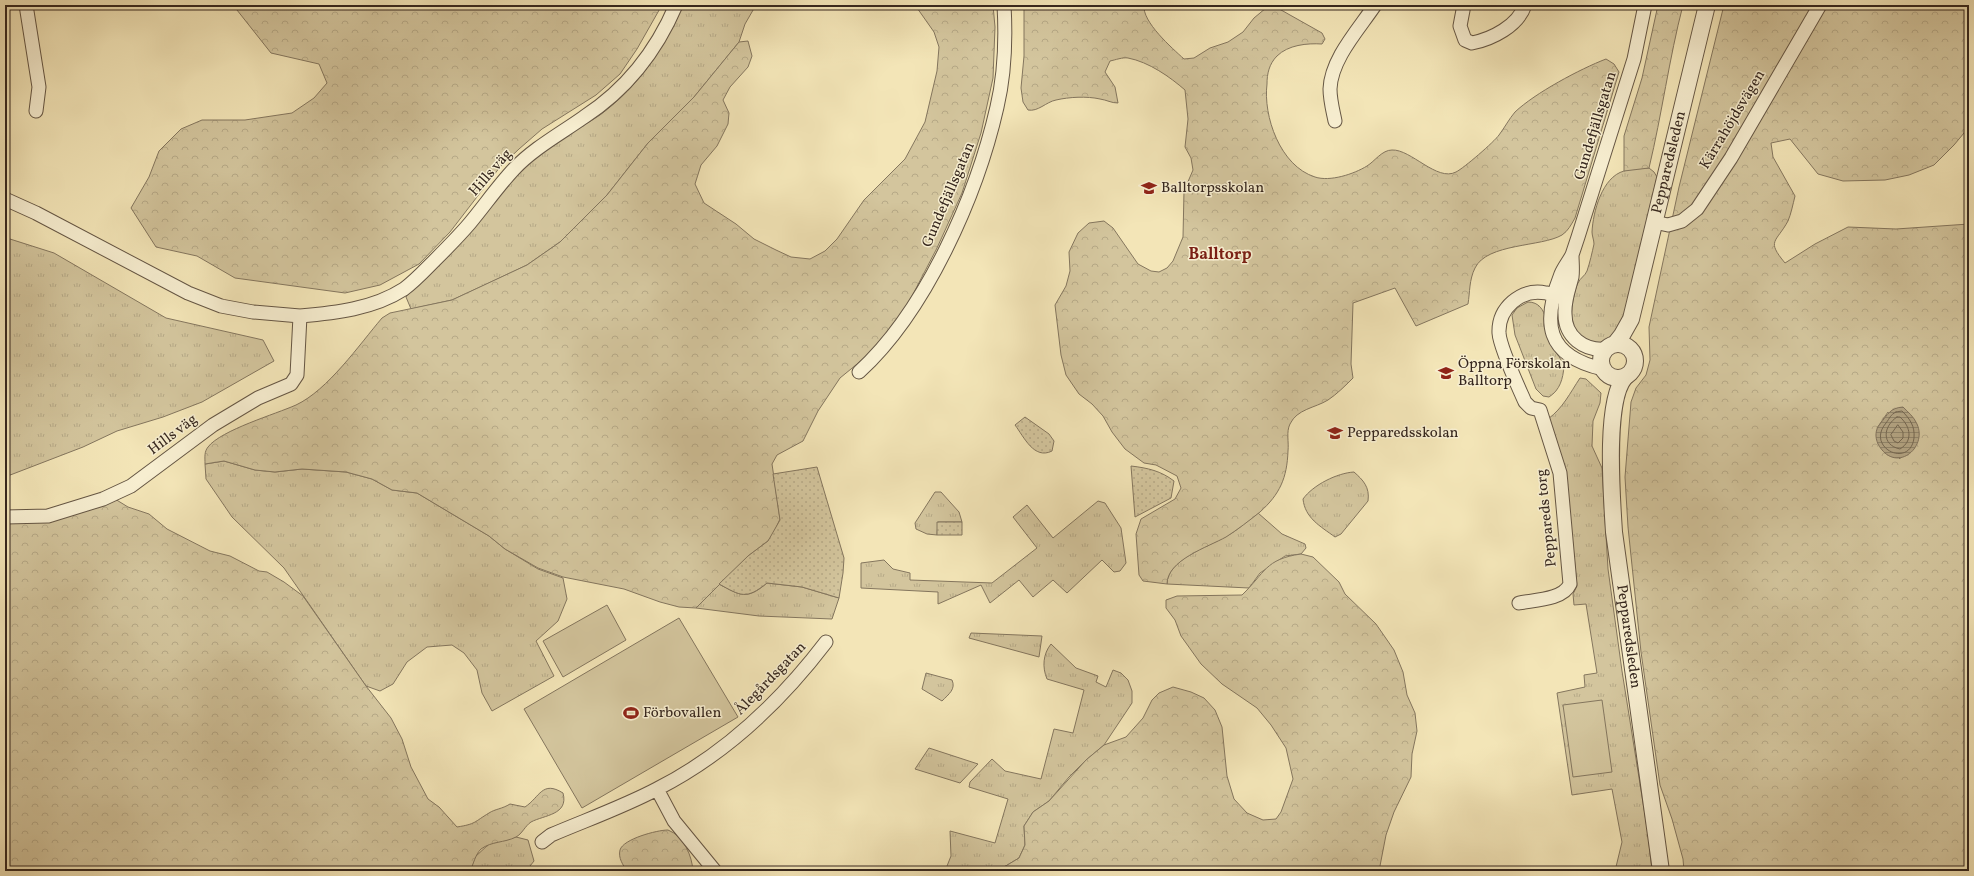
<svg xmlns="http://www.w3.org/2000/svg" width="1974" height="876" font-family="Vollkorn,serif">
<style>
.grass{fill:url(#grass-tufts);stroke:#84765e}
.forest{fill:url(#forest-crowns);stroke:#84765e;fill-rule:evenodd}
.park{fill:url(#park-dots);stroke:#84765e}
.garden{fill:#d3c59d;stroke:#84765e}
.water{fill:url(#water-rules);stroke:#81725b}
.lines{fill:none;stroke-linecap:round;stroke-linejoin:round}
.shore{stroke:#746650;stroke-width:1}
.minor-casing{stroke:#655644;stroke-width:15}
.tertiary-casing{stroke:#655644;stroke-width:18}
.minor{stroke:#f7eed0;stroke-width:13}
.tertiary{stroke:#f7eed0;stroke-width:16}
.labels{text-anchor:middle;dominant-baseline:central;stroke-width:3;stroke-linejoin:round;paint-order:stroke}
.street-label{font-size:15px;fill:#36271e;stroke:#f7eed0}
.poi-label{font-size:15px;fill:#36271e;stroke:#f7eed0;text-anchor:start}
.neighbourhood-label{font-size:16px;font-weight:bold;fill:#7a1f14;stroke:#f7eed0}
</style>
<defs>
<pattern id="grass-tufts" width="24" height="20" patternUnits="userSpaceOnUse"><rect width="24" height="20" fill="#d3c59d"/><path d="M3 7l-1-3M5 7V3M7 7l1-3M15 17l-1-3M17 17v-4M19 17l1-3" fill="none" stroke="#b6a987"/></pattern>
<pattern id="forest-crowns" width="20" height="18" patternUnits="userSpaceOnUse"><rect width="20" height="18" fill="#d3c59d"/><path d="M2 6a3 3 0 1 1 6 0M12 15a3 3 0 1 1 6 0" fill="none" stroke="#b6a987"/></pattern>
<pattern id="park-dots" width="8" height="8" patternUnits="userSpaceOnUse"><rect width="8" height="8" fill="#d3c59d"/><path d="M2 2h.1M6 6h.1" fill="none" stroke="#b6a987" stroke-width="1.8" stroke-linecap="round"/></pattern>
<pattern id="water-rules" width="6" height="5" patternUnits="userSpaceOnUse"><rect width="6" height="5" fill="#b3a483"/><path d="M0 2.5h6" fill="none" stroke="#92866b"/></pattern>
</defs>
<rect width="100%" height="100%" fill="#f3e5b7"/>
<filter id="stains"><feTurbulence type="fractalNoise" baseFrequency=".005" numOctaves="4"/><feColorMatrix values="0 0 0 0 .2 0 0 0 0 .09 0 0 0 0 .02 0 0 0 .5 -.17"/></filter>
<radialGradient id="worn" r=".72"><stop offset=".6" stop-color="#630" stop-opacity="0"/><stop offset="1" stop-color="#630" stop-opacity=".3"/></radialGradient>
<!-- grass -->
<path class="grass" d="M683,5h73l-11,19 -6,18 -45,55 -46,46 -41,52 -47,47 -33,23 -38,18 -37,17 -41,9 -5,-12 4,-5c41,-44 80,-92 124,-133 19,-18 44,-29 66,-44 40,-30 62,-65 83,-110z
M1649,168l5,4 3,5 -36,151c-16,22 -42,22 -49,-7 -2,-7 2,-31 6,-38 2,-5 7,-7 9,-12 3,-9 5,-18 7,-27 0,-4 -2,-8 -2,-12 1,-20 10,-55 32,-61 8,-3 17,-2 25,-3z
M5,239h5l44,14 112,65 97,22 11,21 -72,41 -39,15 -46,14 -34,16 -78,30z
M1528,302c22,0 18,31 25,45 3,7 9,12 11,19 -1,13 -4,24 -15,31l-6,-1 -7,-7 -21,-54 -3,-20 5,-7z
M1580,378l6,1 15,14 -1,10 -7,18 -1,25 10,22 6,101 14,102 26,163 4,37h-37l7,-29 -10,-53 -40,6 -15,-102 28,-6 -1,-12 13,-2 -11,-69 -12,1 -1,-11 4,-8 -10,-100 -6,-31 -13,-36c15,-11 22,-26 32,-41z
M224,461l31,9 20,2 27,-3 44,3 26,7 20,11 25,3 72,43 16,13 33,20 25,9 4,21 -9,22 -22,20 18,35 -62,35 -10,-18 -5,-23 -13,-17 -12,-8 -25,2 -20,15 -14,22 -13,7 -14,-5 -82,-118 -52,-51 -26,-38 -1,-15z
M1354,472c9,8 16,15 14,29l-27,33 -6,3c-15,-11 -30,-19 -32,-38 10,-14 34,-26 51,-27z
M935,492h6l18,20 3,10h-24l-1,13 -10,-1 -11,-5 -1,-6z
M1098,501l7,2 16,25 5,35 -6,8 -6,1 -12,-12 -35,33 -14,-13 -20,17 -14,-17 -29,23 -9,-18 -43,19v-12l-77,-4v-25l23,-3 9,9 17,4v7l82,3 45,-35 -24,-31 14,-12 26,33z
M1258,513l24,21 23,10 1,4 -5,6 -16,2 -25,17 -11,15 -82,-4c0,-24 40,-37 58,-47 12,-6 22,-16 33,-24z
M767,583l35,4 37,11 -7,21 -73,-3 -63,-8 23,-24c22,12 28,16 48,-1z
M971,633l71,3 -3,21 -70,-19z
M1051,644l25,24 22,8 -2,6 10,5 7,-17 8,3 7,7 4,11v12l-28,42 -18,15 -17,17 -20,24 -16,11 -9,14 1,19 -6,13 -15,9 -17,2 -31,-2 -11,4 6,-15 -1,-25 45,12 13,-44 -39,-12 1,-5 22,-23 13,12 36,8 13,-50 19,4 11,-43 -37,-11c-5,-12 -4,-25 4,-35z
M926,673l26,7c4,9 -3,14 -10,21l-20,-12z
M929,748l49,16 -18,19 -45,-14z
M516,837l12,3 6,21 -8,10h-56l5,-14 14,-13z"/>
<!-- forest -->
<path class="forest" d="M233,5h429l-25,44 -17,25 -24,21 -54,34 -23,20 -19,18 -50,65 -31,32 -39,21 -35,8 -110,-15 -38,-22 -41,-9 -25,-39 18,-31 10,-26 22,-22 21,-9h43l47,-7 22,-15 13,-15 -8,-19 -48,-11z
M915,5h78l2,22 -2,51 -12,55 -19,60 -25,55 -26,50 -27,44 -44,36 -22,33 -15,30 -26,14 -5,9 8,55 -7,15 -5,7 -20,15 -52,52 -17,-1 -19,-5 -36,-13 -61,-12 -25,-9 -33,-19 -16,-13 -72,-43 -25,-3 -20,-11 -26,-7 -44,-3 -27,3 -20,-2 -31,-9 -19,3c0,-7 -1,-12 3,-17 13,-17 68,-33 88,-42 32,-15 63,-60 86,-87l8,-5 62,-13 75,-35 33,-23 47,-47 41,-52 46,-46 45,-55 9,-1 4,15 -4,11 -18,20 -7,13 6,13 -1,11 -11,22 -16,19 -6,19 9,19 32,21 18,15 22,11 15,7 19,2 15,-8 12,-12 27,-39 41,-41 20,-37 12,-51 2,-24 -5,-15z
M1024,5h120c-2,17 28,43 40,54l10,-1 16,-10 18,-6 15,-10 11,-14 12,-10 8,-2 48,27 3,6 -3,5c-15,-1 -34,1 -45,12 -8,8 -10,18 -10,28 -4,32 13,82 48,93 15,5 39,-3 52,-11 8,-5 15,-16 25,-16 19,-1 45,32 64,22 8,-4 38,-30 43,-37 6,-8 10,-16 16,-23 20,-19 65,-43 91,-53l8,5 5,8 -44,146c-4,7 -7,13 -13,17 -20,12 -75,8 -87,33 -6,12 -5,24 -7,36l-52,22 -21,-38 -42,15 -2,61 2,14c-8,8 -16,16 -25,22 -13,8 -31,9 -38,24 -4,8 -1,18 -2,27 -1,27 -8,43 -28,61 -10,8 -23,18 -34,25 -18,10 -59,23 -59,47l-24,-3 -4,-6 -3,-41 5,-15 34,-20 6,-11 -4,-12 -21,-11 -12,-2 -19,-14 -13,-17 -9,-16 -11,-12 -13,-10 -13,-19 -5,-20 -6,-50 11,-19 4,-15 -1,-19 9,-19 11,-10 15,-2 9,7 25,36 13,7 8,1 8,-4 6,-7 10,-24 1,-46 9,-21 -2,-12 -6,-11 3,-28 -3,-29c-15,-13 -36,-28 -57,-32 -5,-1 -13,2 -18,3l-5,11 10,15 3,16c-7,0 -11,-3 -18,-4 -13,-3 -31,-2 -44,1 -10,2 -18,12 -28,10l-5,-8 -2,-14 3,-32z
M1658,5h25c-14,54 -21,109 -34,163l-25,3v-35l18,-58z
M1724,5h245v122l-15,18 -20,20 -25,10 -24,5 -42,1 -25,-7 -28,-35 -19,4 2,14 22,39c-2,8 -4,18 -7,25 -12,22 -22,19 -3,42l30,-19 33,-17 48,2 73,-5v647h-285l-1,-12 -11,-40 -12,-34 -19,-133 -13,-125 -3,-50 6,-75 5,-14 10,-13 4,-15 -1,-33 30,-140zM1888,412l12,47 -23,-31z
M115,499l13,8 21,7 18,15 43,22 20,5 29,15 8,1 17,10 19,14 63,90 25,32 11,21 9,28 17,32 11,8 18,20c19,-3 17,-5 32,-14 6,-4 13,-4 21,-9l15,3c15,-10 17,-27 38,-14 6,22 -19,22 -32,29 -6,4 -9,12 -15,15 -12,6 -24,4 -35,12 -6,6 -7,14 -11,22h-465v-350z
M1301,554l12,3 26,25 6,12 31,30 18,26 9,22 4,23 8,18 2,18 -5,23 -1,23 -17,35 -8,23 -7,36h-433l10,-4 31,2 17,-2 15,-9 6,-13 -1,-19 9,-14 16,-11 37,-41 18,-15 22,-8 17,-19 9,-18 7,-7 14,-6 18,5 13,6 11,12 7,17 5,49 7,23 13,14 16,7 13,-1 5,-7 12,-33 -7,-31 -15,-23 -14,-17 -35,-24 -21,-20 -20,-28 -6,-16 -9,-12v-8l11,-4 65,-1c23,-22 23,-36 59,-41z
M668,830c16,6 24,26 25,41h-66c-4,-6 -9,-13 -7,-21 3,-11 37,-20 48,-20z"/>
<!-- park -->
<path class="park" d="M1025,417l24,17 5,7 -2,10c-18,9 -28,-14 -37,-26z
M1131,466c17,2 30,5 43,15l-3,17 -36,19z
M817,467l27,91 -1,15 -4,25 -37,-11 -35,-4c-21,17 -26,13 -48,1l29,-28 20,-15 12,-21 -7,-46z
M937,522h25v13h-25z"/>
<!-- garden -->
<path class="garden" d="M607,605l19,35 -63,37 -20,-36z
M679,618l59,99 -156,91 -58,-99z
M1602,700l10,72 -39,5 -10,-72z"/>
<!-- water -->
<path class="water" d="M1903,407c5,5 11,10 14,17 11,24 -22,51 -39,20 -3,-7 -3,-14 2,-20 8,-10 10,-16 23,-17z"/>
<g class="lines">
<!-- shore -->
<path class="shore" d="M1896,412l6,-1c8,8 13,15 12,27 -4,31 -49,10 -28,-15 4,-5 4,-8 10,-11z
M1897,417h3c11,10 13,24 0,32 -19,-4 -17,-23 -3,-32z
M1898,425l5,7v6l-5,5 -4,-2 -3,-6z"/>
<defs>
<path id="minor" d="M26,5l13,82 -3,24
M1464,5l-4,21 5,14 7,3c20,-4 46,-17 53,-38
M1335,121c-2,-10 -5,-21 -5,-32 1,-30 29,-60 45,-84
M5,199l31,14 152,80 33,13 32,6 47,4
M1654,222l14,3 14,-4 15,-12 34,-51 89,-153
M1572,255c0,7 1,15 0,22 -3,12 -8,24 -7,37 0,23 19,37 41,35
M1603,369c-58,-13 -61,-47 -42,-95 3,-7 8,-13 11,-19 2,-6 4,-12 6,-18l56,-178 11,-54
M859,372c67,-61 118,-177 138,-265 8,-34 9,-68 7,-102
M5,517l43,-1 55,-17 28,-13 82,-61 45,-27 33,-14 6,-9 3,-59c35,-3 73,-7 104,-27 11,-8 21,-19 31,-29 12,-12 24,-24 35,-37 15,-18 28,-37 44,-54 20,-21 46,-35 70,-52 43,-28 72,-65 92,-112
M1519,603c15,-3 44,-3 51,-19l-10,-111 -20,-63 -9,-2 -6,-6c-7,-16 -25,-54 -26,-69 -1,-25 22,-45 47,-40 7,1 14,4 20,6
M657,789l17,32 41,50
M542,842l9,-7c35,-15 72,-28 106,-46 67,-34 124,-88 169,-147"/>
<g id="tertiary">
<circle cx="1618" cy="361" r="17"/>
<path id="s1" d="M1615,344l7,-9 9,-16 76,-314"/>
<path id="s2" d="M1625,377c-21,24 -13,122 -11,155l47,339"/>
</g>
</defs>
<!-- minor casing -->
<use href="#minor" class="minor-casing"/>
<!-- tertiary casing -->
<use href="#tertiary" class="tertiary-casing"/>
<!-- minor -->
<use href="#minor" class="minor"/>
<!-- tertiary -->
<use href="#tertiary" class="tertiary"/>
</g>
<!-- icons -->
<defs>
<symbol id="school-bare" viewBox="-9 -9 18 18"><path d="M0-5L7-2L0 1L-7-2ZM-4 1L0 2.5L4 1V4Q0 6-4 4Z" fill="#8f2418" stroke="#f7eed0" stroke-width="2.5" paint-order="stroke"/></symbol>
<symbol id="stadium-bare" viewBox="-9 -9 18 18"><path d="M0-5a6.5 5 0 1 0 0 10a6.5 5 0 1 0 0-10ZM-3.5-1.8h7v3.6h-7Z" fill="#8f2418" stroke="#f7eed0" stroke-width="2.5" paint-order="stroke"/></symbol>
</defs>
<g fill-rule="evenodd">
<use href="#school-bare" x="1138" y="177" width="22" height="22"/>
<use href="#school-bare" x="1435" y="362" width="22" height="22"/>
<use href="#school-bare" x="1324" y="422" width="22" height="22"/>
<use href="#stadium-bare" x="620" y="702" width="22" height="22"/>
</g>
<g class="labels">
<!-- street labels -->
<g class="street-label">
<text transform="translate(1733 120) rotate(-59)">Kärrahöjdsvägen</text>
<text transform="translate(1596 126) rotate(-73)">Gundefjällsgatan</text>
<text stroke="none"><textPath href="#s1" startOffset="191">Pepparedsleden</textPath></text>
<text transform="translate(491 173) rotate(-49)">Hills väg</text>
<text transform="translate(949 195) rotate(-67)">Gundefjällsgatan</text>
<text transform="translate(173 435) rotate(-37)">Hills väg</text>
<text transform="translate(1547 518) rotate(-96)">Peppareds torg</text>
<text stroke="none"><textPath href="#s2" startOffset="263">Pepparedsleden</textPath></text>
<text transform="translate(771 679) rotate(-46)">Ålegårdsgatan</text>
</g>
<!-- poi labels -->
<g class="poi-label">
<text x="1161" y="188">Balltorpsskolan</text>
<text x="1458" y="364">Öppna Förskolan<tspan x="1458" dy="17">Balltorp</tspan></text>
<text x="1347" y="433">Pepparedsskolan</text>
<text x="643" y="713">Förbovallen</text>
</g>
<!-- neighbourhood labels -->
<g class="neighbourhood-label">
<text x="1220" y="255">Balltorp</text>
</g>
</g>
<!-- margin -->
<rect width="1974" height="876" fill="none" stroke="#f3e5b7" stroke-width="20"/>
<rect x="6" y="6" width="1962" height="864" fill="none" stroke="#36271e" stroke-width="2"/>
<rect x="10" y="10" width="1954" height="856" fill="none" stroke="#36271e"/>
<rect width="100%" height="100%" filter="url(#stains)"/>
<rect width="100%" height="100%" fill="url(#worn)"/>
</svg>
